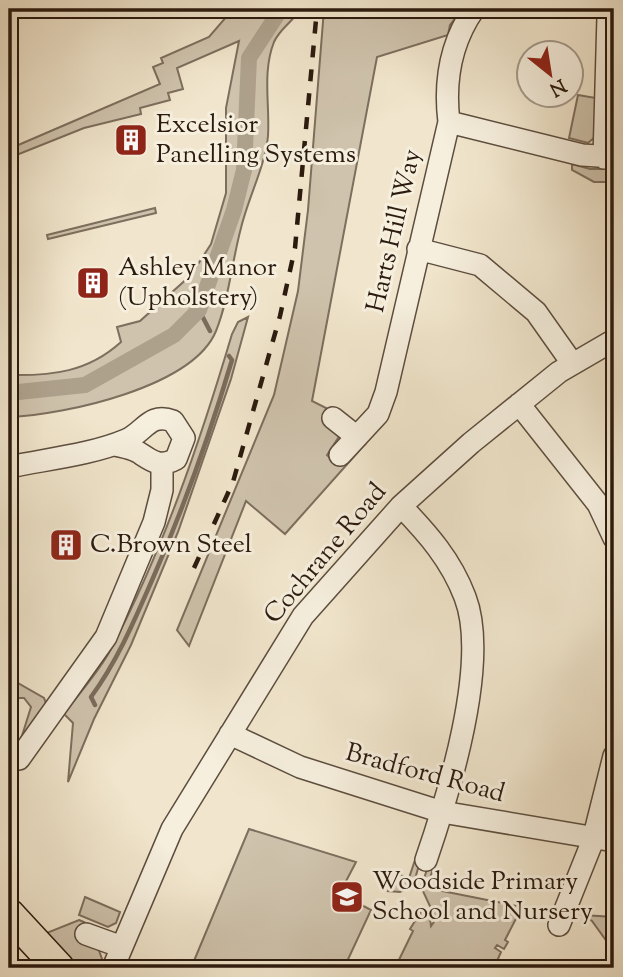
<svg xmlns="http://www.w3.org/2000/svg" width="623" height="977" font-family="'Sorts Mill Goudy',serif">
<style>
.green{fill:#cfc3ad;stroke:#7d6e5e;stroke-width:2}
.lines{fill:none;stroke-linecap:round;stroke-linejoin:round}
.stream{stroke:#7a6b5a;stroke-width:4.5}
.canal{stroke:#aea18c;stroke-width:16}
.minor-casing{stroke:#5c4d3e;stroke-width:24}
.highway-casing{stroke:#2b1a0e;stroke-width:33}
.minor{stroke:#f6efde;stroke-width:21}
.highway{stroke:#f1e6cd;stroke-width:30}
.rail{stroke:#2b1a0e;stroke-width:4.5;stroke-dasharray:12 12;stroke-linecap:butt}
.labels{text-anchor:middle;dominant-baseline:central;stroke-width:6;stroke-linejoin:round;paint-order:stroke}
.poi-label{font-size:26px;fill:#2b1a0e;stroke:#f6efde;text-anchor:start}
.street-label{font-size:26px;fill:#2b1a0e;stroke:#f6efde}
</style>
<rect width="100%" height="100%" fill="#f1e6cd"/>
<filter id="stains"><feTurbulence type="fractalNoise" baseFrequency=".00286" numOctaves="4"/><feColorMatrix values="0 0 0 0 .2 0 0 0 0 .09 0 0 0 0 .02 0 0 0 .5 -.17"/></filter>
<radialGradient id="worn" r=".72"><stop offset=".6" stop-color="#630" stop-opacity="0"/><stop offset="1" stop-color="#630" stop-opacity=".3"/></radialGradient>
<!-- green -->
<path class="green" d="M233,9h67c-6,12 -20,19 -26,33 -12,30 -4,63 -6,94 -3,31 -20,62 -27,92 -9,33 -12,71 -25,103 -23,56 -151,84 -207,86v-42c43,1 79,-3 112,-33l-4,-15 23,-6 51,-46 20,-31 15,-51v-85l13,-67 -62,27 6,21 -15,4 2,7 -30,8 1,6 -57,14 -75,30v-9l151,-65 -7,-17 10,-4 -2,-5 48,-21z
M324,9h139l-13,16 -2,10 -71,22 -65,344 20,10 8,24 -13,20 12,11 44,-42 -98,110 -39,-33 -57,145 -12,-16 97,-235 24,-104 10,-81z
M578,95l18,3 -1,39 -7,6 -19,-5z
M572,164l18,5h24v13h-20l-22,-12z
M155,208l1,5 -108,26 -1,-4z
M248,317l-17,62 -53,153 -47,113 -37,74 -26,63 5,-59 -9,-9c15,-21 35,-42 47,-65 52,-99 89,-207 121,-315l6,-12z
M9,664l9,19 26,15 3,8 -26,33 10,-32 -7,-9h-12l-3,-6z
M249,829l107,33 -12,23 14,6 -4,10 17,9 -27,58h-153z
M416,857l5,1 -8,28 -13,6 -12,-1 8,-17 13,4z
M430,861l5,1 -8,26 95,19 -17,33 3,2 -4,7 -7,-4 -2,3 6,4 -7,16h-99l18,-37 -3,-2 14,-22 5,4 2,15 5,-7 -15,-32z
M85,897l35,15 -4,11 -8,4 -29,-12z
M582,915l32,2 -2,51h-5l3,-22 -18,-25z
M79,920l5,2 -7,16 21,10 4,11 -3,9h-19l-36,-34z"/>
<g class="lines">
<!-- stream -->
<path class="stream" d="M199,310l11,21
M95,705l-4,-8c27,-37 44,-78 62,-119 31,-71 57,-144 79,-218l-3,-4"/>
<!-- canal -->
<path class="canal" d="M9,393l76,-8 89,-50 25,-25 35,-100 10,-40 5,-112 32,-49"/>
<defs>
<path id="minor" d="M449,122l133,33 32,2
M604,158l4,-142 4,-7
M418,249l62,16 56,47 36,51
M519,404l79,100 16,34
M333,418l24,19
M340,455l38,-41 8,-22 63,-270c-5,-41 2,-80 25,-113
M9,467c38,-8 81,-12 117,-27 19,-8 23,-28 47,-19l11,17 -8,21c-17,9 -24,2 -38,-7 -7,-4 -15,-5 -23,-7
M401,506c27,28 50,54 64,91 25,65 -17,199 -39,263
M230,734l70,33 142,45 172,29
M19,759l87,-122 48,-115 8,-32v-26
M559,925l34,-85 21,-84
M86,934l36,13
M113,968l59,-139 131,-213 98,-110 70,-63 88,-71 55,-32"/>
<path id="highway" d="M9,914l50,54"/>
</defs>
<!-- minor casing -->
<use href="#minor" class="minor-casing"/>
<!-- highway casing -->
<use href="#highway" class="highway-casing"/>
<!-- minor -->
<use href="#minor" class="minor"/>
<!-- highway -->
<use href="#highway" class="highway"/>
<!-- rail -->
<path class="rail" d="M194,568l39,-86 47,-166 15,-68 22,-239"/>
</g>
<!-- icons -->
<defs>
<symbol id="building-square" viewBox="-11 -11 22 22"><rect x="-9" y="-9" width="18" height="18" rx="4" fill="#8f2418" stroke="#f6efde"/><path d="M-4-6H4V6H1V3H-1V6H-4ZM-2.5-4.3h1.7v1.8h-1.7ZM.8-4.3h1.7v1.8H.8ZM-2.5-1h1.7V.8h-1.7ZM.8-1h1.7V.8H.8Z" fill="#fff"/></symbol>
<symbol id="school-square" viewBox="-11 -11 22 22"><rect x="-9" y="-9" width="18" height="18" rx="4" fill="#8f2418" stroke="#f6efde"/><path d="M0-5L7-2L0 1L-7-2ZM-4 1L0 2.5L4 1V4Q0 6-4 4Z" fill="#fff"/></symbol>
</defs>
<g fill-rule="evenodd">
<use href="#building-square" x="112" y="121" width="38" height="38"/>
<use href="#building-square" x="74" y="264" width="38" height="38"/>
<use href="#building-square" x="47" y="526" width="38" height="38"/>
<use href="#school-square" x="328" y="878" width="38" height="38"/>
</g>
<g class="labels">
<!-- poi labels -->
<g class="poi-label">
<text x="156" y="125">Excelsior<tspan x="156" dy="30">Panelling Systems</tspan></text>
<text x="118" y="268">Ashley Manor<tspan x="118" dy="30">(Upholstery)</tspan></text>
<text x="90" y="545">C.Brown Steel</text>
<text x="372" y="882">Woodside Primary<tspan x="372" dy="30">School and Nursery</tspan></text>
</g>
<!-- street labels -->
<g class="street-label">
<text transform="translate(395 231) rotate(-77)">Harts Hill Way</text>
<text transform="translate(326 554) rotate(-50)">Cochrane Road</text>
<text transform="translate(425 774) rotate(15)">Bradford Road</text>
</g>
</g>
<!-- margin -->
<rect width="623" height="977" fill="none" stroke="#f1e6cd" stroke-width="35"/>
<rect x="10" y="10" width="602" height="956" fill="none" stroke="#2b1a0e" stroke-width="3.5"/>
<rect x="18" y="18" width="588" height="942" fill="none" stroke="#2b1a0e" stroke-width="2"/>
<!-- north arrow -->
<g transform="translate(550 74) rotate(150)"><circle r="33" fill="#f6efde" stroke="#a59a8b" stroke-width="2"/>
<path d="M0-5L12 26L0 18L-12 26Z" fill="#8f2418"/>
<text y="-10" font-size="19" font-weight="bold" text-anchor="middle" fill="#2b1a0e">N</text>
</g>
<rect width="100%" height="100%" filter="url(#stains)"/>
<rect width="100%" height="100%" fill="url(#worn)"/>
</svg>
